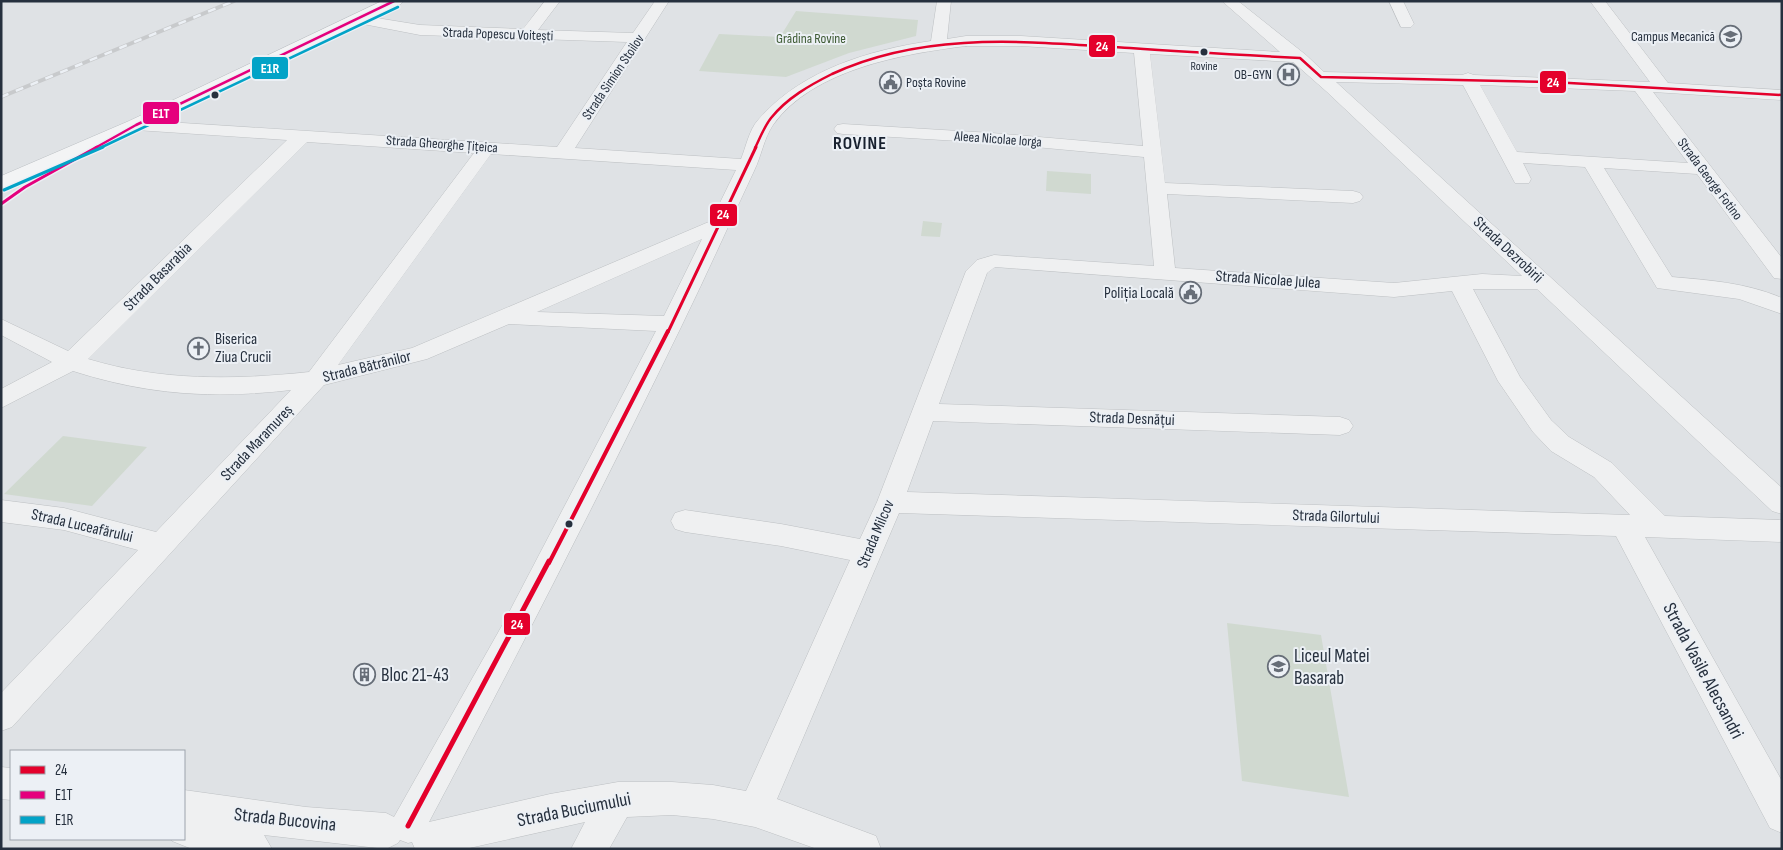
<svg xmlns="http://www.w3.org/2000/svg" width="1783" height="850" font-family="'Sofia Sans Condensed',sans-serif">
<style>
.green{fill:#d0d9d0}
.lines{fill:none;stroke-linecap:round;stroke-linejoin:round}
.minor-casing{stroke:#bdc0c3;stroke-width:1}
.major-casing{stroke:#bbbfc3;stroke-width:1}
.minor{fill:#eff0f1;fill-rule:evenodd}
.major{fill:#f3f4f5;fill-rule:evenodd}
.rail-casing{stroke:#c8cacc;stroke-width:4}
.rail{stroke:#ecf0f5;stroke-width:2.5;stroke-dasharray:8;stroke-linecap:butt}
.bus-1-far3-casing{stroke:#ecf0f5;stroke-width:5}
.bus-1-far2-casing{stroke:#ecf0f5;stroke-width:6}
.bus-1-far1-casing{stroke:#ecf0f5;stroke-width:8}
.bus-1-casing{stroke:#ecf0f5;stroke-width:9}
.bus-2-far1-casing{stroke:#ecf0f5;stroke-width:5}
.bus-2-casing{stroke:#ecf0f5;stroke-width:6}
.bus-3-far1-casing{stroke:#ecf0f5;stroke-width:5}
.bus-3-casing{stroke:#ecf0f5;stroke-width:6}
.bus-1-far3{stroke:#e4002b;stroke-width:2.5}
.bus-1-far2{stroke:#e4002b;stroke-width:3}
.bus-1-far1{stroke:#e4002b;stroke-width:4}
.bus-1{stroke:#e4002b;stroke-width:5}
.bus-2-far1{stroke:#e5007d;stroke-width:2.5}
.bus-2{stroke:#e5007d;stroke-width:3}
.bus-3-far1{stroke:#02a3c7;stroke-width:2.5}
.bus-3{stroke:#02a3c7;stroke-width:3}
.bus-dot{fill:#26303e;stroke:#ecf0f5;stroke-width:2}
.labels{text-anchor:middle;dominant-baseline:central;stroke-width:4;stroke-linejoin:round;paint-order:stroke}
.far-bus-label{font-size:12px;fill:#26303e;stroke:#ecf0f5}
.far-street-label{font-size:14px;fill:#26303e;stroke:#ecf0f5}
.far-poi-label{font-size:14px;fill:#26303e;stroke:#ecf0f5;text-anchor:end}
.far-park-label{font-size:14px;fill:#3d5a33;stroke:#ecf0f5}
.street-label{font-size:16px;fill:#26303e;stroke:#ecf0f5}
.poi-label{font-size:16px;fill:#26303e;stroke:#ecf0f5;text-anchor:end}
.far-district-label{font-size:18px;font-weight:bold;letter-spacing:1px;fill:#18212f;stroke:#ecf0f5}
.near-poi-label{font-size:19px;fill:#26303e;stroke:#ecf0f5;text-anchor:start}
.near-street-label{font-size:19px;fill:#26303e;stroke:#ecf0f5}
.line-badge{stroke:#ecf0f5;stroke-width:2}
.badge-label{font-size:14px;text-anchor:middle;font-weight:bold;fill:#fff}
</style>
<rect width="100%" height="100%" fill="#dfe2e5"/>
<!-- green -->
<path class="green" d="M796,11l122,9 -2,16 -67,17 -63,24 -87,-6 20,-37 61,3z
M1047,171l44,3v20l-45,-3z
M923,221l19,2 -2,14 -19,-1z
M63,436l84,11 -55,59 -88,-12z
M1227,623l94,12 28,162 -107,-16z"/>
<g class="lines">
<defs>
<path id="minor" d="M545,1h15l-22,29 95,3 22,-32h14l-94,147 166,11c5,-12 8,-29 17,-39 42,-49 110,-70 173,-79l6,-40h14l-4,38 19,-3h55l259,16 -58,-51h16l68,54 18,17 138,3 6,-2 6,2 176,7 -60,-81h15l63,82 114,7v10l-129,-8 129,166v21l-8,-1 -77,-104 -93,-6 68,109c37,3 75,6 110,21v16l-43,-15 -82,-11 -72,-121 -62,-4 8,16 -2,4h-14l-52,-98 -127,-3 446,406v26l-10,-3 -235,-222h-64l47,88 31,43 18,17 43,26 53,53 117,4v22l-137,-5 137,244v52l-12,-5 -154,-292 -717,-23 -122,286 99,37 5,13h-64l-62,-22 -42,-8 -41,-4 -45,2 -18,32h-38l14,-27 -120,27h-50l-3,-7 -4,1 -8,-3 -2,3 -12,6 -122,-14 8,14h-80l-20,-8 -1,-2h13v-49l122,17 80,6 8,4 110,-195 152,-291 -147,-7 -82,35 -103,26 -312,342 -11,4v-38l137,-143 -74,-20 -63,-8v-22l63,8 92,24 135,-142c-78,9 -143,5 -218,-19l-72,37v-19l51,-27 -51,-27v-16l67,32 219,-211 -151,-10 -6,-1 -3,-4 3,-4 6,-1 421,27 70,-105 -207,-7 -62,-12 -7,-4 7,-4 62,10 103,4zM966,46h55l113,7 9,93 -151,-13 -149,-9 -6,1 -3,4 3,4 6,1 149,9 152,14 10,109 -160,-11 -17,5 -11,11 -89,231 -17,37 -79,-15 -96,-14 -10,3 -4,8 4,8 10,3 96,14 69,14 -104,231 -33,-6 -41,-3h-54l-68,12 -121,28c87,-164 172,-330 253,-497 25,-51 48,-103 72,-154 7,-14 10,-33 19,-46 40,-56 130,-71 193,-79zM1150,54l143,8 34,30 195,184 -40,-2 -88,9 -219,-15 -8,-74 186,9 7,-2 3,-4 -3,-4 -7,-2 -188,-8zM1480,85l155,6 53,72 -171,-11zM307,142l167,11 -165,219c-75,8 -149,9 -221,-13zM491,154l245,16 -25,51 -299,127 -74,17zM702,239l-38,77 -127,-4zM995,267l399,30 58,-6 46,90 35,51 18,19 43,26 36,38 -723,-23 26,-71 407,14 9,-3 4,-6 -4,-6 -9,-3 -401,-13 48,-131z
M1389,1h14l11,23 -3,3h-10z
M1,767l10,1v32l-10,-1z"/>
<path id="major" d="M382,1h21l-2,3 -258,125 -142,61v-14l128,-55z"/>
</defs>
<!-- minor casing -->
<use href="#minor" class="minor-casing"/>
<!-- major casing -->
<use href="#major" class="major-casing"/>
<!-- minor -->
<use href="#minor" class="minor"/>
<!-- major -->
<use href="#major" class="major"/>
<defs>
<path id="rail" d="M1,97l233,-96"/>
</defs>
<!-- rail casing -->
<use href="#rail" class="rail-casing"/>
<!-- rail -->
<use href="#rail" class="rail"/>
<defs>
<path id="bus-1-far3" d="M755,148c5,-10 9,-21 16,-30 16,-20 39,-33 61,-44 94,-44 197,-32 298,-26 57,4 113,7 170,10l21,19 231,5 230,13"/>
<path id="bus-1-far2" d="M668,332l88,-185"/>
<path id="bus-1-far1" d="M549,563l119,-232"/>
<path id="bus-1" d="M408,826l141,-265"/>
<path id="bus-2-far1" d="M95,148l41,-23 258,-124"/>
<path id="bus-2" d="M1,204l24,-17 72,-40"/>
<path id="bus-3-far1" d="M100,148l298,-141"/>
<path id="bus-3" d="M4,190l99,-43"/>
</defs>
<!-- bus-1-far3 casing -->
<use href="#bus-1-far3" class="bus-1-far3-casing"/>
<!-- bus-1-far2 casing -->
<use href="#bus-1-far2" class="bus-1-far2-casing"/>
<!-- bus-1-far1 casing -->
<use href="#bus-1-far1" class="bus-1-far1-casing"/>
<!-- bus-1 casing -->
<use href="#bus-1" class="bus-1-casing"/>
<!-- bus-2-far1 casing -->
<use href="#bus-2-far1" class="bus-2-far1-casing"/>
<!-- bus-2 casing -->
<use href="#bus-2" class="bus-2-casing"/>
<!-- bus-3-far1 casing -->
<use href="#bus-3-far1" class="bus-3-far1-casing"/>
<!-- bus-3 casing -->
<use href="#bus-3" class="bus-3-casing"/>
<!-- bus-1-far3 -->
<use href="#bus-1-far3" class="bus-1-far3"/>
<!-- bus-1-far2 -->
<use href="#bus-1-far2" class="bus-1-far2"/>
<!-- bus-1-far1 -->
<use href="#bus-1-far1" class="bus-1-far1"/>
<!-- bus-1 -->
<use href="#bus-1" class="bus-1"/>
<!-- bus-2-far1 -->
<use href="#bus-2-far1" class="bus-2-far1"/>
<!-- bus-2 -->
<use href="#bus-2" class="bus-2"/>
<!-- bus-3-far1 -->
<use href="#bus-3-far1" class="bus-3-far1"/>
<!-- bus-3 -->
<use href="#bus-3" class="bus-3"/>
</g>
<!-- icons -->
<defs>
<symbol id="university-ring" viewBox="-11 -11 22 22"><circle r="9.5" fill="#ecf0f5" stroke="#676e78" stroke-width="1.5"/><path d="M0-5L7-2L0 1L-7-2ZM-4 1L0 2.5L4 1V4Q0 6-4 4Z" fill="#676e78"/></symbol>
<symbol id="hospital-ring" viewBox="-11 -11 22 22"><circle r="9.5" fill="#ecf0f5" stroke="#676e78" stroke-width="1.5"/><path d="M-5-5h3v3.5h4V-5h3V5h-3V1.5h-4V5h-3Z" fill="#676e78"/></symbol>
<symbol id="civic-ring" viewBox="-11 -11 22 22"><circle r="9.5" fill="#ecf0f5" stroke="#676e78" stroke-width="1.5"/><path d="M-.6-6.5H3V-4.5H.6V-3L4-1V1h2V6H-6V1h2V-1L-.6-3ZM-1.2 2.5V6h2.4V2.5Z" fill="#676e78"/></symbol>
<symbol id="church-ring" viewBox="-11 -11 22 22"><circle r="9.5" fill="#ecf0f5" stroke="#676e78" stroke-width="1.5"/><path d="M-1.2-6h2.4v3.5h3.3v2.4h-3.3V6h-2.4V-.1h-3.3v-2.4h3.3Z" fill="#676e78"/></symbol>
<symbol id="school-ring" viewBox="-11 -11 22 22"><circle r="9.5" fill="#ecf0f5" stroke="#676e78" stroke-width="1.5"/><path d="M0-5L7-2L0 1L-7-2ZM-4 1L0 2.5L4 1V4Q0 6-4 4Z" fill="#676e78"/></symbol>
<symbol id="building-ring" viewBox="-11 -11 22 22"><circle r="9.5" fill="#ecf0f5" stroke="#676e78" stroke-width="1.5"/><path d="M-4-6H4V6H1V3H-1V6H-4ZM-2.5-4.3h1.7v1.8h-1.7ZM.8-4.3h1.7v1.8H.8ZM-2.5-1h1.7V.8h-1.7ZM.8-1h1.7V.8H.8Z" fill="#676e78"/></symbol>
</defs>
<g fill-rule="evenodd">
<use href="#university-ring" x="1718" y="24" width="25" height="25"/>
<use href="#hospital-ring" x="1276" y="62" width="25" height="25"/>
<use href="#civic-ring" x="878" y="70" width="25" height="25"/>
<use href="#civic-ring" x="1178" y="280" width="25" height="25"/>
<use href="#church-ring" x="186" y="336" width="25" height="25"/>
<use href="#school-ring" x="1266" y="654" width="25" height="25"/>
<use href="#building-ring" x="352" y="662" width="25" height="25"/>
</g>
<!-- markers -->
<g class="bus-dot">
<circle cx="1204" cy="52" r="4.5"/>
<circle cx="215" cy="95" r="4.5"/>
<circle cx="569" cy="524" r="4.5"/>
</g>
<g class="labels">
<!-- far-bus labels -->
<g class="far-bus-label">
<text x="1204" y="66">Rovine</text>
</g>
<!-- far-street labels -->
<g class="far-street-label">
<text transform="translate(498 34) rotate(2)">Strada Popescu Voitești</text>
<text transform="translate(613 77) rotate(-56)">Strada Simion Stoilov</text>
<text transform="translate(998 139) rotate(4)">Aleea Nicolae Iorga</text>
<text transform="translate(442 144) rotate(4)">Strada Gheorghe Țițeica</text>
<text transform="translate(1710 179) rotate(53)">Strada George Fotino</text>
</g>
<!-- far-poi labels -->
<g class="far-poi-label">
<text x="1715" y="36">Campus Mecanică</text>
<text x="1272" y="74">OB-GYN</text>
<text x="906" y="82" text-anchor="start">Poșta Rovine</text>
</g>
<!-- far-park labels -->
<g class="far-park-label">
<text x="811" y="38">Grădina Rovine</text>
</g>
<!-- street labels -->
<g class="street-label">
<text transform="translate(1508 250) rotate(43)">Strada Dezrobirii</text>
<text transform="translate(158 277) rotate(-45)">Strada Basarabia</text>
<text transform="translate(1268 280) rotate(4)">Strada Nicolae Julea</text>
<text transform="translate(367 367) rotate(-14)">Strada Bătrânilor</text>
<text transform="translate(1132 419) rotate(2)">Strada Desnățui</text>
<text transform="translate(257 443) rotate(-47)">Strada Maramureș</text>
<text transform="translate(1336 517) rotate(2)">Strada Gilortului</text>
<text transform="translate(82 526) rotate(13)">Strada Luceafărului</text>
<text transform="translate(876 534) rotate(-67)">Strada Milcov</text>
</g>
<!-- poi labels -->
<g class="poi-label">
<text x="1174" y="293">Poliția Locală</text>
<text x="215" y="339" text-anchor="start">Biserica<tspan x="215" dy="18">Ziua Crucii</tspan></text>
</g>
<!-- far-district labels -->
<g class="far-district-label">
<text x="860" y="143">ROVINE</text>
</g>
<!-- near-poi labels -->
<g class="near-poi-label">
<text x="1294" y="656">Liceul Matei<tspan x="1294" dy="22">Basarab</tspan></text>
<text x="381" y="675">Bloc 21-43</text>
</g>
<!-- near-street labels -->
<g class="near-street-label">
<text transform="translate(1703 671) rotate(62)">Strada Vasile Alecsandri</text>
<text transform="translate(574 810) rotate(-11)">Strada Buciumului</text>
<text transform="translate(285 820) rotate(6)">Strada Bucovina</text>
</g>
</g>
<g class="line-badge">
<rect x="1088" y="34" width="28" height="24" rx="5" fill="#e4002b"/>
<rect x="251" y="56" width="38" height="24" rx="5" fill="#02a3c7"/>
<rect x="1539" y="70" width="28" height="24" rx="5" fill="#e4002b"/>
<rect x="142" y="101" width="38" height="24" rx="5" fill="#e5007d"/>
<rect x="709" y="203" width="29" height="24" rx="5" fill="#e4002b"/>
<rect x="503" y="612" width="28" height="24" rx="5" fill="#e4002b"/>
</g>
<g class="badge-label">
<text x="1102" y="51">24</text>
<text x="270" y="73">E1R</text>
<text x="1553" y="87">24</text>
<text x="161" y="118">E1T</text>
<text x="723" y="219">24</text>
<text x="517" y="629">24</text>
</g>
<!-- border -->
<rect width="1783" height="850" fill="none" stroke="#26303e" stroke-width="5"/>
<!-- legend -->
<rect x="10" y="750" width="175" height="90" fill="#ecf0f5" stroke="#9da3ac"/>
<rect x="20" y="766" width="25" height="8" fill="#e4002b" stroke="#9da3ac"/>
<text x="55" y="775" font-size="15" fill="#26303e">24</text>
<rect x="20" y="791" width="25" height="8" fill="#e5007d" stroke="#9da3ac"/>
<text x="55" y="800" font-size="15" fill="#26303e">E1T</text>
<rect x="20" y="816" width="25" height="8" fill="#02a3c7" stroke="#9da3ac"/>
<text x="55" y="825" font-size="15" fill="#26303e">E1R</text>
</svg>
